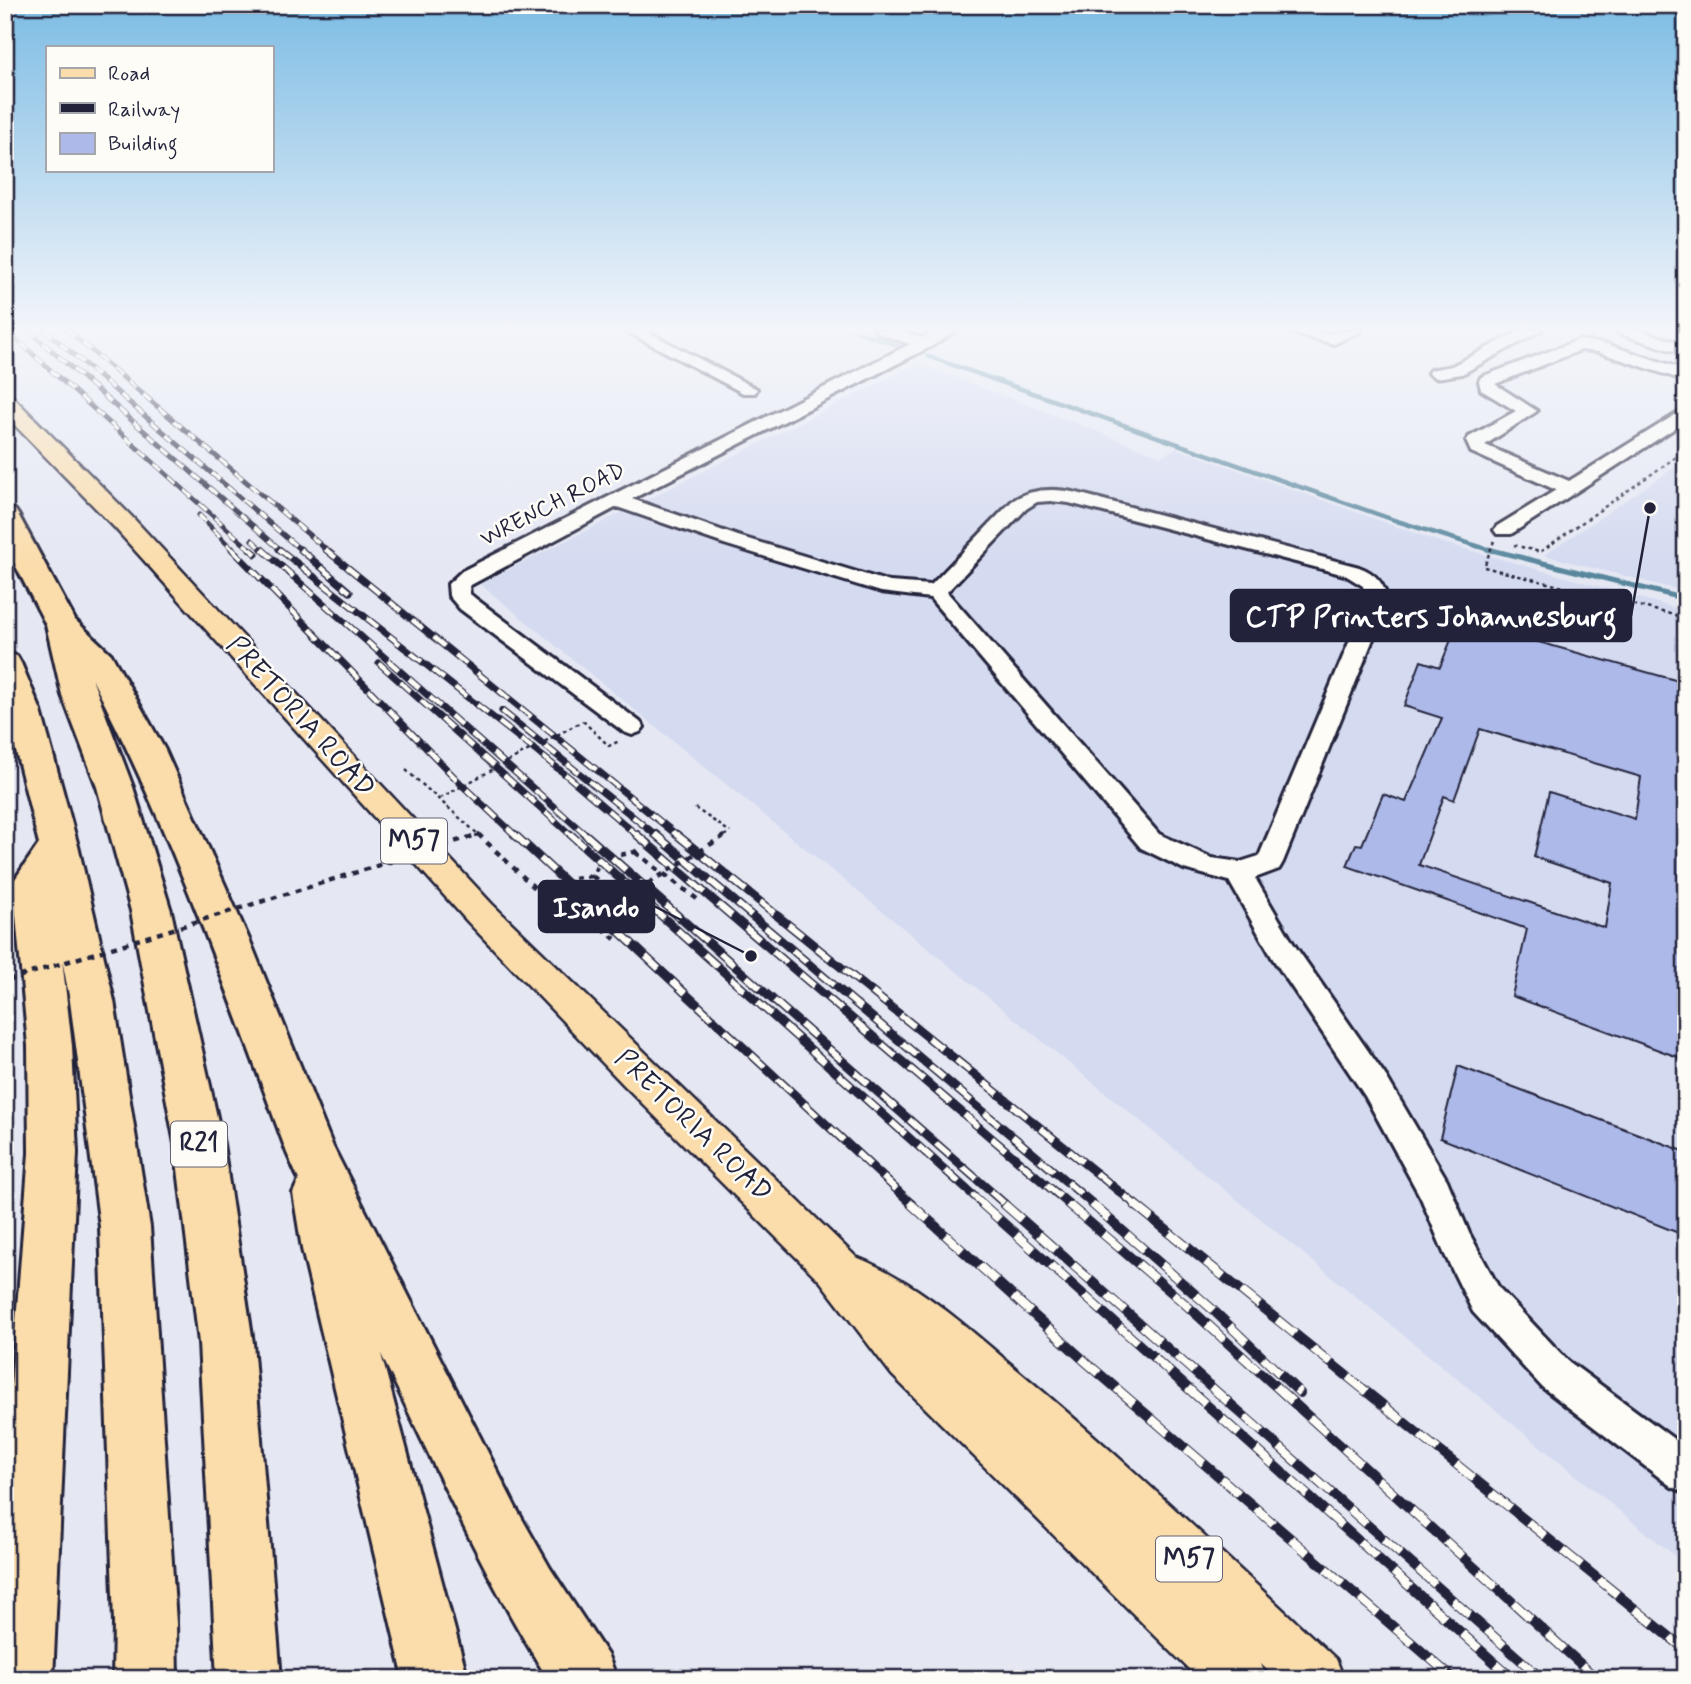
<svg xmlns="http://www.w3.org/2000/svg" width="1691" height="1684" font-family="Mynerve,sans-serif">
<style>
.built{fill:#d4daf0}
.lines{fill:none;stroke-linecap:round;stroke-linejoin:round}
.stream-far1{stroke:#59869c;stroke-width:4.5}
.stream{stroke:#59869c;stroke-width:5}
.building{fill:#acb9e9;stroke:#22223b;stroke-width:2;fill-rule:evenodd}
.minor-casing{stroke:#22223b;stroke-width:6}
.major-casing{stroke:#22223b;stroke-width:5}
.highway-casing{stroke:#22223b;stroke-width:6}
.path-far1{stroke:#22223b;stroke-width:2.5;stroke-dasharray:3.5 3.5;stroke-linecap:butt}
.path{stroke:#22223b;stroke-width:4.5;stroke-dasharray:6 6;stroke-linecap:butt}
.minor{fill:#fdfcf7;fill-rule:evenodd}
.major{fill:#fbddab;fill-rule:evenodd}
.highway{fill:#fbddab;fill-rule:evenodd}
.rail-far3-casing{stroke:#22223b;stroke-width:5}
.rail-far2-casing{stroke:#22223b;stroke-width:7}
.rail-far1-casing{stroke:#22223b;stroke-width:9}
.rail-casing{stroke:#22223b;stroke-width:10}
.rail-far3{stroke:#fdfcf7;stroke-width:3.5;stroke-dasharray:10;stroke-linecap:butt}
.rail-far2{stroke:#fdfcf7;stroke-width:4.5;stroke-dasharray:14;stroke-linecap:butt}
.rail-far1{stroke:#fdfcf7;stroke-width:6;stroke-dasharray:18;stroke-linecap:butt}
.rail{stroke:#fdfcf7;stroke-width:8;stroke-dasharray:23;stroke-linecap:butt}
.path-bridge-far1{stroke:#22223b;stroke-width:2.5;stroke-dasharray:3.5 3.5;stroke-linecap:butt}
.path-bridge{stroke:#22223b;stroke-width:4.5;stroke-dasharray:6 6;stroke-linecap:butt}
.labels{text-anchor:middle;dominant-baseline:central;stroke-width:5;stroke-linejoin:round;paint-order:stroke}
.far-street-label{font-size:23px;fill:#22223b;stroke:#fdfcf7}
.shield{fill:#fdfcf7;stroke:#646373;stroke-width:2}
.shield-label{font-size:26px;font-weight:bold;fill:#22223b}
.street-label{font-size:28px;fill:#22223b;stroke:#fdfcf7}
.leader{fill:none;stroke:#22223b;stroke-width:2.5}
.callout-dot{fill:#22223b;stroke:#fdfcf7;stroke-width:2.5}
.callout{fill:#22223b;stroke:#22223b;stroke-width:2.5}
.callout-label{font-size:30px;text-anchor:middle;font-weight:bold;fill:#fff}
</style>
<rect width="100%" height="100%" fill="#e5e8f3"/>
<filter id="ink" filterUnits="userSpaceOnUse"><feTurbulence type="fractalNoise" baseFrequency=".0143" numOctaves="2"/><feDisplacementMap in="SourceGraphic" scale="14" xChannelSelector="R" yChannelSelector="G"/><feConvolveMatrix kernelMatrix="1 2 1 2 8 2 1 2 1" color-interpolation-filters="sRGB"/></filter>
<g filter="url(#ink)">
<!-- built -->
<path class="built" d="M918,363l243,93 15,-8 264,94 246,69v954l-1206,-981z
M1686,460v132l-142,-37z"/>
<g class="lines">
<!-- stream-far1 -->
<path class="stream-far1" d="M853,330l45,15
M927,356l470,165 96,30"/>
<!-- stream -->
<path class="stream" d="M1488,549l198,50"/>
</g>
<!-- building -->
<path class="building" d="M1459,620l227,63v377l-174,-64 15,-67 -180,-63 9,-22 6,1 21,-51 23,8 36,-84 -38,-12 17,-45 19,6zM1480,729l161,48 -6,42 -86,-27 -15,65 78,26 -7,45 -186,-63 25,-69 10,4z
M1458,1066l228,86v84l-246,-98z"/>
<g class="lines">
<defs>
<path id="minor" d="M624,330h20l113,59 -2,4h-12z
M875,330h23l24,8 16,-8h20l-28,17 -298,152 106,37 152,46 41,3 81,-84c19,-13 43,-13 65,-8l282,74c17,6 26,17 29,35l-105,260 -4,7 -24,9 38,65 94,135 60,102 22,53 30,55 69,73 118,87v45l-14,-6 -130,-100 -69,-75 -29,-59 -23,-55 -56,-102 -92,-137 -44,-78 -45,-12 -43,-21 -211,-250 -49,-6 -157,-48 -107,-37 -148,79 1,8 6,5 164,123 4,5 -4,5 -8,3 -8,-3 -164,-123 -11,-13 -1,-12 14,-13 448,-227 -32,-11zM1050,501l19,2 276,72 18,11 3,16 -107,254 -19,6 -28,-4 -53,-24 -212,-242 79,-83 11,-7z
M1289,330c10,0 40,4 45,3 10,-2 17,-3 28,-3l-28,14 -42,-11z
M1522,330h20l-80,44 -26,4 -8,-5 2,-3 22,-4z
M1615,330h24l47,15v10l-68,-22z
M1579,340l27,4 80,26v11l-88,-29 -17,-2 -86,34 42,27 -52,34 84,36 117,-73v13l-175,113h-14l-3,-4 3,-4 59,-36 -85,-38 -5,-11 3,-4 47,-26 -35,-21 -2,-9 2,-4z"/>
<path id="major" d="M5,396l8,1 120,121 359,386 364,353c63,25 114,73 165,116 109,91 211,190 315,286l8,20h-68l-15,-15 6,15h-68l-307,-304 -72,-94 -197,-197 -155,-162 -353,-394 -110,-113z"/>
<path id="highway" d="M5,508l10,2 4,6 56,104 36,34 54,96 87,196 81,201 183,361 34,60 58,88 9,23h-69c-65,-104 -114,-215 -167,-325l87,325h-64l-102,-430 -9,-56 6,-13 -12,-27c-59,-160 -116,-323 -195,-474l41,108 38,124 52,233 30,199 28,336h-64l-18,-336 -24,-199 -44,-233 -34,-124 -35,-92 -16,-70 -41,-80z
M5,653l12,3 4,7 20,48 37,135 36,155 36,226 26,396 1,56h-64l1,-56 -14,-396 -30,-226 -8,-42 10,87 5,107 -24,526h-48v-215l24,-311 -1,-107 -15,-164 26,-38 -34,-137z"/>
</defs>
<!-- minor casing -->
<use href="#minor" class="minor-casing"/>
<!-- major casing -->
<use href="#major" class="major-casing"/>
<!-- highway casing -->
<use href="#highway" class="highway-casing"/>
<!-- path-far1 -->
<path class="path-far1" d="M1494,541l-10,26 202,51
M1514,545l26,7 146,-102
M583,721l26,25 10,-5
M406,770l74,66
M695,808l35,24"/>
<!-- path -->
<path class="path" d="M478,834l99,94
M635,852l62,47
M620,855l15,-3 6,-6
M592,876l31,23 28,27
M574,878l18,-2 5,-9
M566,896l49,43
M5,961l3,19 -3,93"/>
<!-- minor -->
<use href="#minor" class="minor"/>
<!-- major -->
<use href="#major" class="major"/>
<!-- highway -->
<use href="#highway" class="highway"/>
<defs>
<path id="rail-far3" d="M6,330l246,221
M28,330l254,221
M45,330l257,221
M67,330l261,221
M199,515l35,36
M252,540l12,11"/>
<path id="rail-far2" d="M232,549l232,238 52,49
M250,549l6,5
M262,549l325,287
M279,549l291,229 68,58
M300,549l50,43
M325,549l353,287
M379,663l193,173
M502,711l155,125"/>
<path id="rail-far1" d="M514,834l399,371
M570,834l414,371
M585,834l421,371
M636,834l434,371
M655,834l439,371
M676,834l460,371"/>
<path id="rail" d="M911,1204l176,159 367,316
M982,1204l531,475
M1004,1204l538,475
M1068,1204l116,99 413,376
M1092,1204l120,105 88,84
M1134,1204l552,446"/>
</defs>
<!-- rail-far3 casing -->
<use href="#rail-far3" class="rail-far3-casing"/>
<!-- rail-far2 casing -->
<use href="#rail-far2" class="rail-far2-casing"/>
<!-- rail-far1 casing -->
<use href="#rail-far1" class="rail-far1-casing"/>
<!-- rail casing -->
<use href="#rail" class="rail-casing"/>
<!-- rail-far3 -->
<use href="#rail-far3" class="rail-far3"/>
<!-- rail-far2 -->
<use href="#rail-far2" class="rail-far2"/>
<!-- rail-far1 -->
<use href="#rail-far1" class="rail-far1"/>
<!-- rail -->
<use href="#rail" class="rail"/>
<!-- path-bridge-far1 -->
<path class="path-bridge-far1" d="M440,798l143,-77
M475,836l5,-2
M724,836l6,-4"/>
<!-- path-bridge -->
<path class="path-bridge" d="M577,928l150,-94
M8,980l472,-146"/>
</g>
</g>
<!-- sky -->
<linearGradient id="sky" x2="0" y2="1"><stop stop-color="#7dbce4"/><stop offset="0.58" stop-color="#f3f5fa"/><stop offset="1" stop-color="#f3f5fa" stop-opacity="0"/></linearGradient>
<rect width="1691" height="566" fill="url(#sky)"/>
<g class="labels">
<!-- far-street labels -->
<g class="far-street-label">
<text transform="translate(553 505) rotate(-27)">WRENCH ROAD</text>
</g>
<!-- shield labels -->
<g class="shield">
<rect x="381" y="818.5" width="66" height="45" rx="5"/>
<rect x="171" y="1121.5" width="56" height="45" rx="5"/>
<rect x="1156" y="1536.5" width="66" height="45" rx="5"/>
</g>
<g class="shield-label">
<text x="414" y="841">M57</text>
<text x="199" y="1144">R21</text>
<text x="1189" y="1559">M57</text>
</g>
<!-- street labels -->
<g class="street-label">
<text transform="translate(300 717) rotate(48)">PRETORIA ROAD</text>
<text transform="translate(693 1126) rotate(44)">PRETORIA ROAD</text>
</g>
</g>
<!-- callouts -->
<path class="leader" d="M1650 508L1631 616M751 956L654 906"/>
<g class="callout-dot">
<circle cx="1650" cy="508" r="7"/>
<circle cx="751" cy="956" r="7"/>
</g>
<g class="callout">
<rect x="1231" y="590" width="400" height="51" rx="7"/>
<rect x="539" y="881" width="115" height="51" rx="7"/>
</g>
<g class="callout-label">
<text x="1431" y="626">CTP Printers Johannesburg</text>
<text x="596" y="917">Isando</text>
</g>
<!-- margin -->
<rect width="1691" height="1684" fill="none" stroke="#fdfcf7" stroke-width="28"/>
<rect x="14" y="14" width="1663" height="1656" fill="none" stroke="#22223b" stroke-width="2.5" filter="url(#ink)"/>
<!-- legend -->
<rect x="46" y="46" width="228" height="126" fill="#fdfcf7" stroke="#a5a5ac" stroke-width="2"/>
<rect x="60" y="68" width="35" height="10" fill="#fbddab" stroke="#a5a5ac" stroke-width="2"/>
<text x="108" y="80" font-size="21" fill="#22223b">Road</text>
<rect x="60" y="103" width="35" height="10" fill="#22223b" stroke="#a5a5ac" stroke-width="2"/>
<text x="108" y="116" font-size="21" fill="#22223b">Railway</text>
<rect x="60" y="133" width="35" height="21" fill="#acb9e9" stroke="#a5a5ac" stroke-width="2"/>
<text x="108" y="150" font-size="21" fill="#22223b">Building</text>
</svg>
